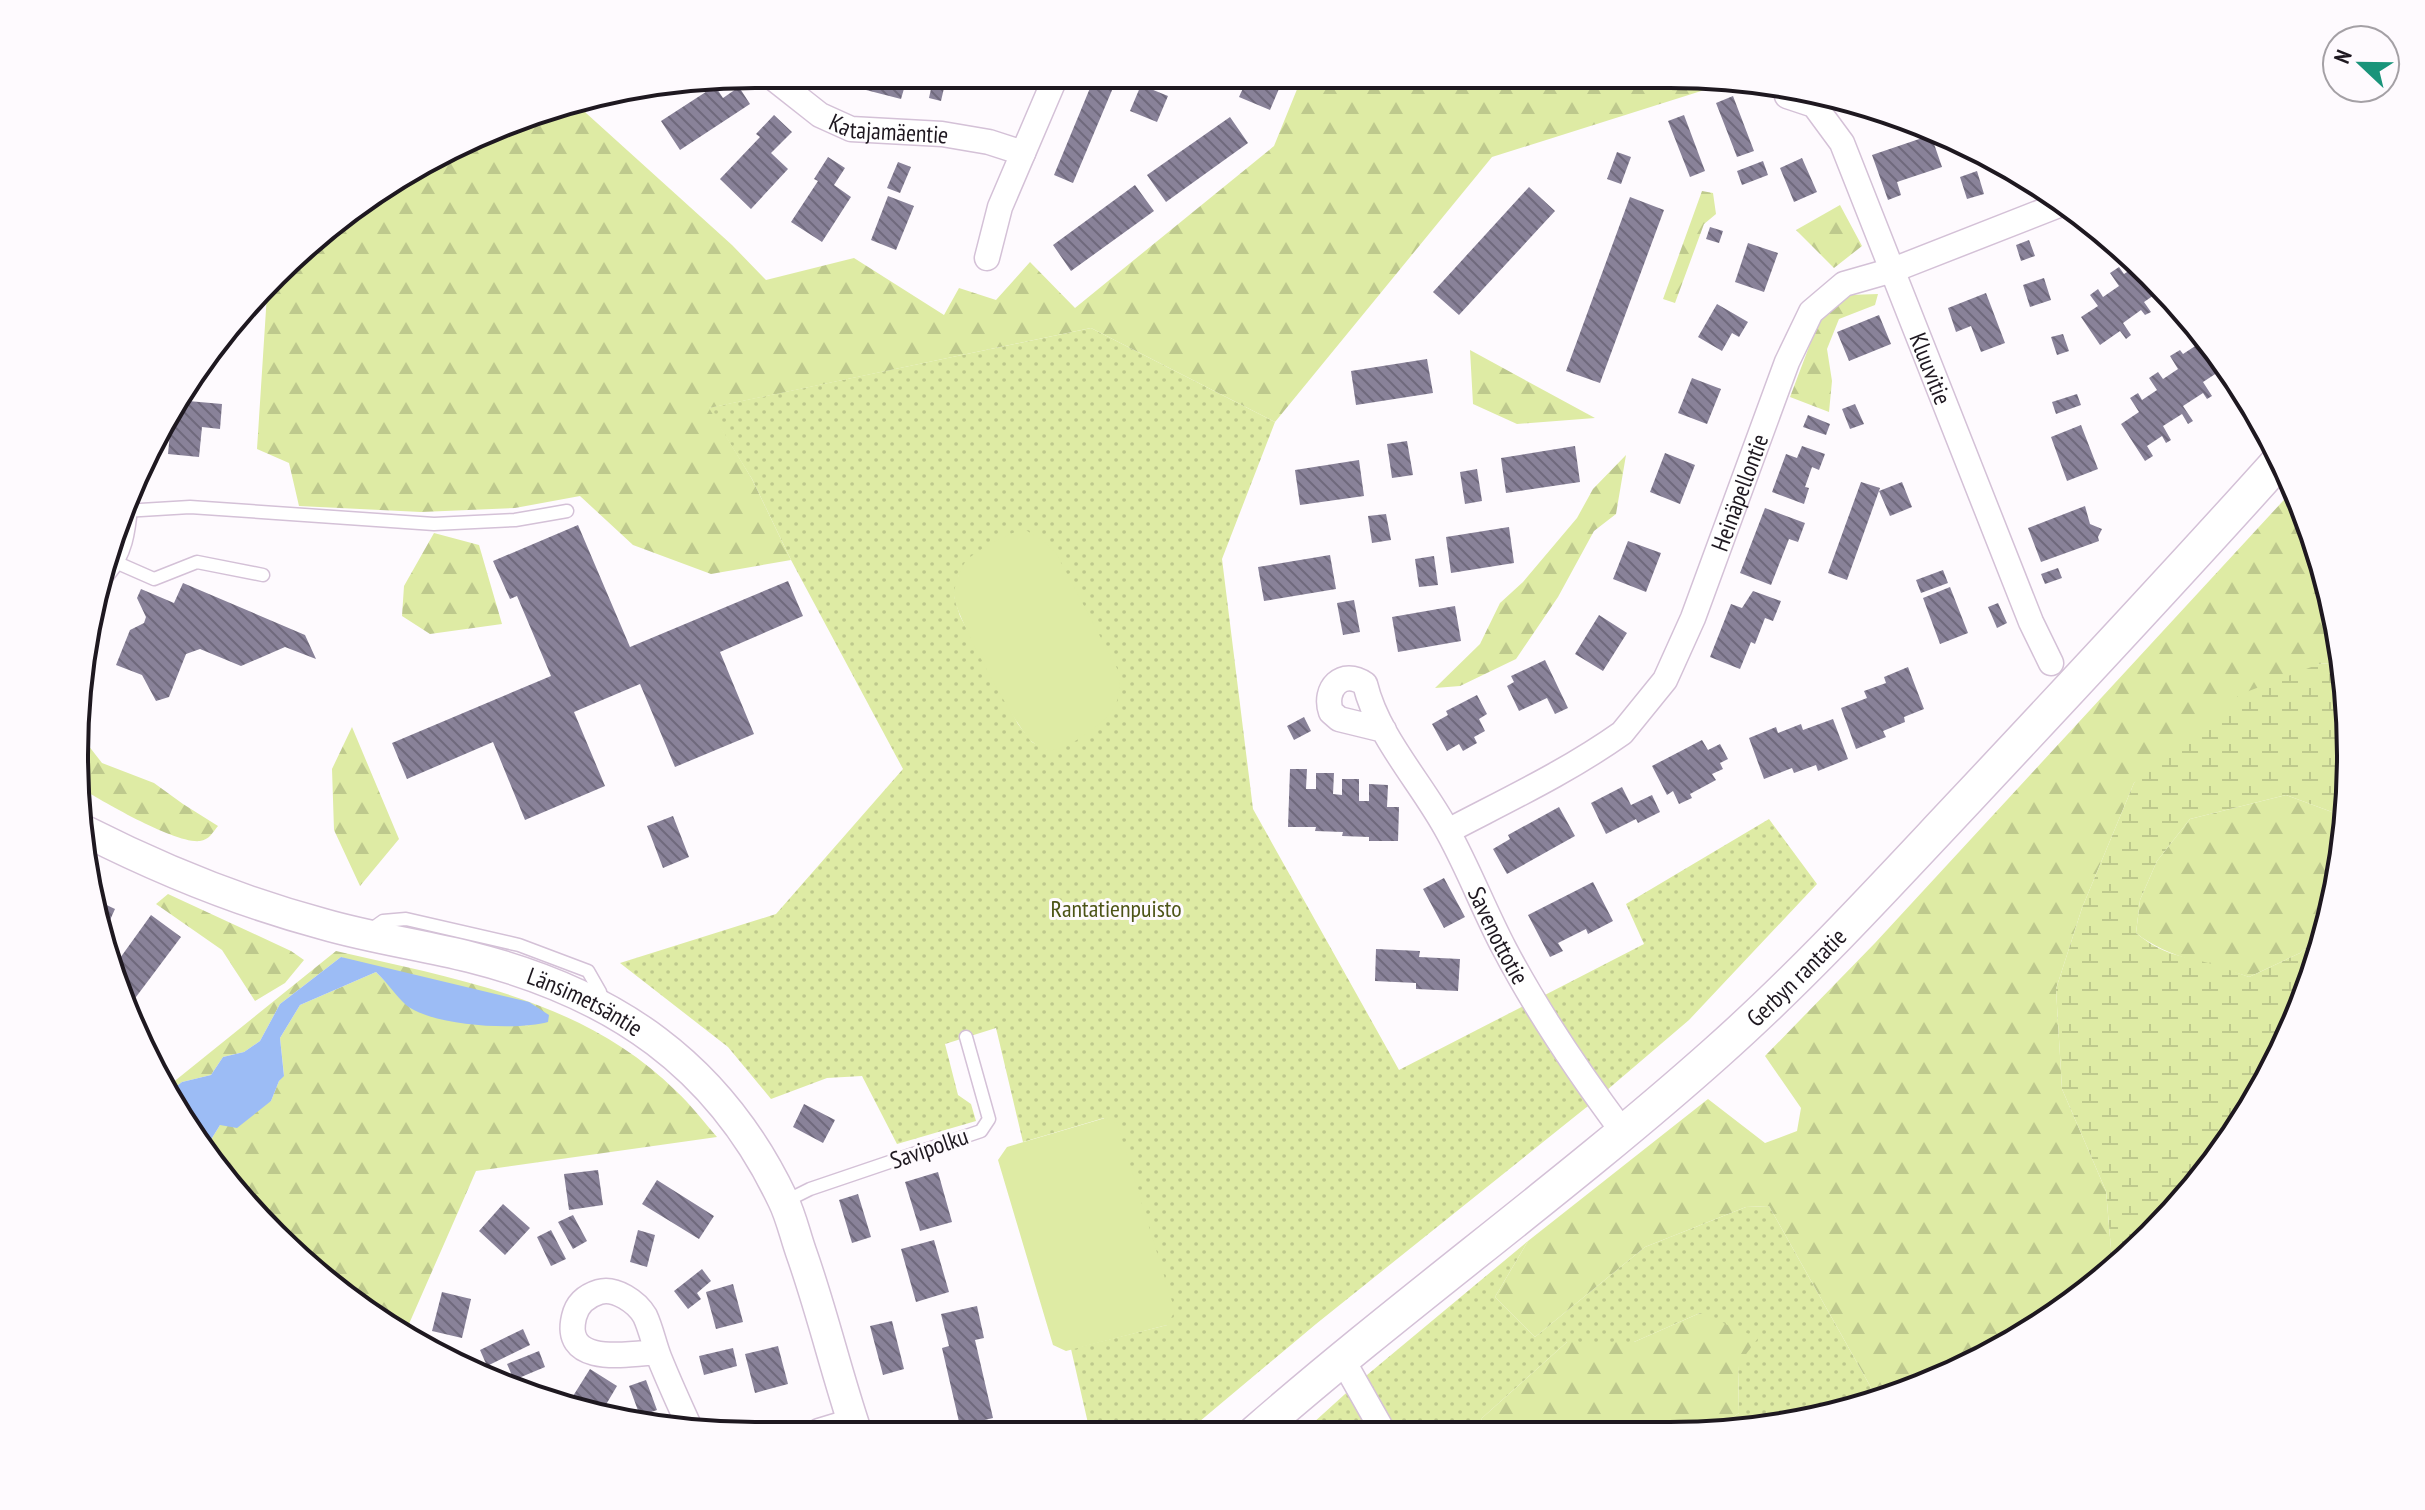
<svg xmlns="http://www.w3.org/2000/svg" width="2425" height="1510" font-family="'PT Sans Narrow',sans-serif">
<style>
.green{fill:url(#green-dots);fill-rule:evenodd}
.forest{fill:url(#forest-firs)}
.wetland{fill:url(#wetland-marsh)}
.pitch{fill:#deeba4}
.water{fill:#9cbcf5}
.building{fill:url(#building-back-hatch)}
.lines{fill:none;stroke-linecap:round;stroke-linejoin:round}
.service-casing{stroke:#d4c1d7;stroke-width:15}
.minor-casing{stroke:#d4c1d7;stroke-width:27}
.tertiary-casing{stroke:#d4c1d7;stroke-width:33}
.secondary-casing{stroke:#d4c1d7;stroke-width:37}
.service{stroke:#fff;stroke-width:12}
.minor{stroke:#fff;stroke-width:24}
.tertiary{stroke:#fff;stroke-width:30}
.secondary{stroke:#fff;stroke-width:34}
.labels{text-anchor:middle;dominant-baseline:central;stroke-width:6;stroke-linejoin:round;paint-order:stroke}
.street-label{font-size:24px;fill:#1e1820;stroke:#fefafe}
.park-label{font-size:24px;fill:#4c5416;stroke:#fefafe}
.rim{fill:none;stroke:#1e1820;stroke-width:4}
</style>
<defs>
<pattern id="green-dots" width="8" height="8" patternUnits="userSpaceOnUse" patternTransform="scale(2)"><rect width="8" height="8" fill="#deeba4"/><path d="M2 2h.1M6 6h.1" fill="none" stroke="#bec98d" stroke-width="1.8" stroke-linecap="round"/></pattern>
<pattern id="forest-firs" width="22" height="20" patternUnits="userSpaceOnUse" patternTransform="scale(2)"><rect width="22" height="20" fill="#deeba4"/><path d="M5 1l3.5 6h-7zM16 11l3.5 6h-7z" fill="#bec98d"/></pattern>
<pattern id="wetland-marsh" width="20" height="14" patternUnits="userSpaceOnUse" patternTransform="scale(2)"><rect width="20" height="14" fill="#deeba4"/><path d="M1 5h8M5 5V1M11 12h8M15 12V8" fill="none" stroke="#bec98d"/></pattern>
<pattern id="building-back-hatch" width="6" height="6" patternUnits="userSpaceOnUse" patternTransform="scale(2)"><rect width="6" height="6" fill="#898299"/><path d="M-1 5l2 2M0 0l6 6M5-1l2 2" fill="none" stroke="#6f697c"/></pattern>
</defs>
<rect width="100%" height="100%" fill="#fefafe"/>
<!-- green -->
<path class="green" d="M1091,328l184,94 -53,137 31,250 146,261 245,-126 -18,-40 143,-85 48,65 -128,136 -96,82 -277,222 -129,108h-97l-19,-83 96,-24 -63,-207 -81,24 -27,-114 -51,16 13,51 13,9 5,17 -79,23 -35,-68 -35,2 -56,21 -43,-52 -108,-84 156,-49 127,-145 -112,-209 -39,-81 -44,-71zM959,575l89,175 -16,-8 -14,-18 -58,-108 -6,-20z
M1769,1206l109,194 -31,13 -138,21 30,-21 -1,-48 -38,-52 -66,29h-67l-85,76 -6,16 -174,-1 53,-48 173,-144 -33,56 40,40 110,-90 101,-40z"/>
<!-- forest -->
<path class="forest" d="M1302,77l434,3 -244,77 -217,265 -184,-94 -382,80 43,71 39,81 -80,14 -78,-29 -53,-49 -65,12 -94,4 -122,-6 -10,-43 -32,-14 10,-155 74,-80 196,-104 43,-7 6,10 146,132 34,35 88,-22 90,57 15,-27 37,12 34,-38 45,46 199,-162z
M1702,191l11,2 3,21 -12,10 -29,79 -12,-4z
M1840,205l22,41 -28,22 -38,-38z
M1878,294l-3,11 -36,14 -12,30 5,32 -3,31 -39,-15 28,-74 31,-28z
M1470,350l125,68 -78,6 -44,-20z
M1626,455l-10,59 -22,17 -36,66 -42,62 -56,27 -25,2 45,-44 20,-41 23,-21 54,-64 16,-29z
M2294,489l21,47 29,126 -25,2 -185,119 -52,125 -26,81 6,100 44,102 5,58 -6,28 -95,68 -132,55 -109,-194 -23,1 -101,40 -110,90 -40,-40 33,-56 180,-142 57,44 32,-12 4,-23 -36,-52 110,-113z
M434,533l45,12 23,79 -72,10 -28,-18 2,-30z
M86,682l3,8 -5,32 4,23 14,18 52,20 29,21 35,22c-5,6 -9,14 -18,15 -25,3 -98,-40 -121,-54l-5,-32z
M352,727l47,112 -39,47 -26,-56 -2,-61z
M2286,795l46,17 13,15 -17,102 -28,24 -51,24c-39,-14 -80,-18 -113,-44l4,-33 17,-39 33,-42z
M168,894l123,57 13,9 -19,23 -30,18 -33,-51 -66,-46z
M336,951c121,28 248,49 340,140 15,14 27,30 41,46l-241,34 -71,162 -64,-37 -139,-149 7,-4 11,-18 51,-24 8,-20 5,-6 -4,-37 20,-33 76,-33 10,10 145,45 -190,-70 -61,47 -20,37 -16,11 -21,5 -12,18 -29,7 -13,10 -3,-4z
M1700,1313l58,25 -20,27 1,48 -30,21h-233l6,-16 85,-76h67z"/>
<!-- wetland -->
<path class="wetland" d="M2344,662l6,137 -5,28 -13,-15 -46,-17 -96,24 -33,42 -17,39 -4,33c28,23 44,22 76,31 13,4 25,9 37,13l51,-24 28,-24 -47,127 -70,113 -92,98 -14,10 6,-28 -5,-58 -44,-102 -6,-100 26,-81 52,-125 52,-48 55,-41 78,-30z"/>
<!-- pitch -->
<path class="pitch" d="M1024,529l18,11 14,13 64,121c0,12 0,25 -7,35 -8,14 -49,44 -66,41 -4,-1 -12,-6 -16,-9 -15,-14 -76,-126 -77,-145 0,-9 6,-28 12,-35 9,-10 45,-29 58,-32z
M1105,1118l12,5 58,188 -8,14 -101,26 -13,-6 -55,-185 9,-13z"/>
<!-- water -->
<path class="water" d="M341,957l188,45 20,13 -1,7c-32,9 -116,4 -142,-17 -11,-10 -19,-23 -30,-33l-76,33 -20,33 4,38 -5,5 -8,20 -34,27 -17,-3 -11,18 -7,4 -13,-13 -20,-42 13,-10 29,-7 12,-18 21,-5 16,-11 20,-37z"/>
<!-- building -->
<path class="building" d="M870,75h38l-7,24 -35,-9z
M934,75h13l-6,26 -12,-3z
M1095,76h23l-45,107 -19,-8z
M1248,77h36l-14,33 -31,-13z
M1141,85l27,11 -11,26 -27,-11z
M715,86l8,12 16,-11 11,17 -70,46 -19,-29z
M1733,96l21,55 -17,6 -21,-54z
M774,115l18,17 -21,21 17,16 -37,40 -31,-30 40,-42 -4,-3z
M1684,115l21,56 -15,6 -22,-56z
M1230,117l18,26 -82,59 -19,-27z
M1931,135l11,32 -45,15 4,13 -13,5 -16,-45z
M1617,152l14,5 -10,27 -14,-5z
M828,157l17,11 -11,17 17,12 -29,45 -31,-20 27,-41 -4,-2z
M1802,158l15,34 -23,10 -14,-34z
M1763,161l5,14 -26,10 -5,-14z
M898,162l13,5 -11,26 -13,-5z
M1977,171l7,23 -17,5 -7,-22z
M1135,185l19,26 -83,60 -18,-26z
M1529,187l26,24 -96,104 -26,-23z
M888,196l26,10 -18,44 -25,-10z
M1630,197l34,13 -64,173 -34,-12z
M1710,227l13,4 -4,12 -13,-4z
M2029,240l6,16 -14,5 -5,-16z
M1748,243l30,10 -14,39 -29,-10z
M2138,265l25,24 -19,13 7,10 -6,3 -4,-5 -18,13 8,12 -5,4 -6,-8 -20,14 -19,-28 17,-11 -8,-11 8,-6 5,8 16,-11 -9,-13 9,-6 5,7z
M2044,278l7,22 -21,7 -7,-22z
M1986,293l19,50 -24,9 -10,-26 -15,6 -8,-24z
M1717,304l31,18 -9,15 -7,-4 -10,18 -24,-14z
M1879,315l12,29 -42,17 -12,-29z
M2063,334l6,17 -12,4 -6,-18z
M2206,339l20,28 -23,15 9,14 -5,3 -4,-6 -20,13 10,15 -5,3 -6,-10 -19,12 8,14 -5,3 -4,-7 -15,10 6,10 -8,5 -24,-37 18,-12 -9,-14 8,-5 4,7 15,-10 -8,-12 9,-6 5,7 15,-10 -8,-13 10,-6 3,4z
M1427,359l6,34 -77,12 -5,-34z
M1692,378l29,11 -14,35 -29,-11z
M2077,394l4,11 -25,9 -4,-12z
M177,400l45,4 -2,25 -18,-2 -3,30 -31,-3 4,-43z
M1855,404l9,20 -14,5 -8,-20z
M1808,415l22,9 -4,11 -23,-8z
M2081,425l17,44 -31,12 -16,-44z
M1407,441l6,34 -21,3 -5,-34z
M1575,446l5,36 -74,11 -5,-35z
M1802,446l23,8 -6,16 -7,-3 -7,20 4,1 -5,16 -32,-12 14,-38 11,4z
M1665,453l30,12 -15,39 -30,-12z
M1359,460l5,36 -64,9 -5,-35z
M1477,469l5,32 -17,3 -5,-32z
M1861,482l19,6 -33,92 -19,-7z
M1902,482l10,25 -22,9 -11,-25z
M2085,506l5,18 12,5 -4,8 1,4 -58,21 -13,-34z
M1765,508l40,15 -7,19 -9,-3 -18,46 -31,-12z
M1386,514l5,26 -19,3 -4,-27z
M578,525l52,122 158,-66 15,35 -83,36 34,82 -79,33 -35,-83 -66,28 31,74 -80,34 -32,-78 -86,37 -15,-36 159,-67 -34,-80 -7,3 -17,-38z
M1509,527l5,36 -63,10 -5,-36z
M1628,541l33,12 -15,39 -33,-13z
M1330,555l6,34 -72,12 -6,-34z
M1434,556l4,29 -19,2 -4,-28z
M2058,568l4,10 -17,6 -4,-10z
M1943,570l5,13 -27,10 -5,-13z
M183,583l122,52 11,24 -31,-12 -44,19 -41,-17 -14,5 -17,43 -13,4 -14,-26 -26,-10 14,-35 14,-7 2,-6 -9,-19 4,-9 33,14z
M1950,587l18,46 -28,11 -17,-46z
M1753,591l28,10 -8,20 -8,-3 -10,26 -4,-2 -11,27 -30,-12 21,-53 11,4z
M1354,600l6,32 -17,3 -6,-32z
M1998,603l9,20 -10,5 -9,-21z
M1455,606l6,35 -63,11 -6,-35z
M1599,615l28,18 -24,38 -28,-17z
M1545,660l23,48 -13,6 -8,-16 -28,13 -12,-25 7,-4 -3,-6z
M1908,667l16,42 -20,8 1,5 -22,9 3,6 -30,12 -15,-41 26,-10 -3,-7 22,-8 -2,-6z
M1477,695l10,19 -8,5 6,12 -11,6 3,6 -14,8 -4,-7 -12,7 -15,-27 16,-9 -2,-4z
M1304,717l7,14 -17,9 -7,-14z
M1833,719l15,40 -30,12 -2,-6 -22,8 -2,-5 -28,11 -15,-41 27,-11 2,6 23,-9 2,6z
M1702,740l6,10 12,-6 8,15 -8,4 3,6 -11,5 4,6 -26,14 2,4 -13,6 -6,-13 -6,4 -15,-29z
M1290,769h17l-1,20h10v-16h18l-1,21 9,1v-16h17v22h10v-17l19,1 -1,22h12l-1,34h-29v-4l-27,-1 1,-4 -28,-1 1,-4h-28z
M1622,787l9,18 21,-10 8,17 -22,11 -2,-4 -30,15 -15,-31z
M1559,807l16,29 -68,38 -14,-25 17,-10 -2,-4z
M673,816l16,41 -26,11 -16,-42z
M1444,878l21,39 -21,11 -21,-39z
M1593,882l20,39 -25,13 -2,-5 -28,14 5,8 -13,6 -22,-42z
M98,901l17,8 -9,20 -4,-2z
M151,915l30,22 -51,68 -7,-6 -13,-27z
M1376,949l44,2 -1,6 41,2 -2,32 -42,-2v-6l-41,-2z
M804,1104l31,16 -12,23 -30,-16z
M598,1170l5,35 -34,5 -5,-36z
M938,1172l14,50 -32,9 -15,-49z
M657,1180l57,36 -15,23 -57,-35z
M858,1194l13,43 -19,6 -13,-43z
M503,1204l27,24 -25,27 -26,-24z
M573,1215l14,26 -14,8 -15,-27z
M551,1230l15,29 -15,7 -14,-29z
M638,1230l17,5 -8,32 -17,-5z
M934,1240l15,52 -33,10 -15,-53z
M702,1269l9,12 -14,12 4,6 -13,10 -14,-18z
M733,1284l10,38 -27,7 -10,-37z
M442,1292l29,7 -9,39 -30,-7z
M977,1306l7,32 -9,2 18,78 -33,8 -18,-78 7,-2 -8,-32z
M892,1321l12,48 -21,6 -13,-49z
M523,1329l7,16 -43,21 -7,-16z
M778,1346l10,38 -33,9 -10,-39z
M733,1348l4,18 -33,9 -5,-19z
M539,1351l6,16 -31,13 -7,-16z
M590,1369l27,17 -16,27 -33,-9z
M646,1380l11,30 -17,6 -11,-30z"/>
<g class="lines">
<defs>
<path id="service" d="M124,511l66,-4 244,17 81,-4 52,-9
M113,561l41,18 43,-17 66,13
M369,931l14,-10 23,-2 113,26 69,26 12,21 3,11
M784,1202l26,-13 171,-58 8,-12 -23,-82"/>
<g id="minor">
<path id="s1" d="M768,74l52,41 31,14 91,5 47,8 34,11"/>
<path id="s2" d="M1787,96l27,9 28,38 189,479 20,41"/>
<path d="M987,258l13,-51 56,-131"/>
<path d="M104,571c16,-19 19,-40 21,-64"/>
<path id="s3" d="M1384,730l-45,-11 -8,-7c-8,-23 11,-44 34,-28 13,54 57,99 83,148 21,38 36,78 56,116 34,65 75,125 119,184"/>
<path id="s4" d="M1448,831c59,-31 119,-59 174,-98l43,-53 5,-11 23,-51 94,-256 24,-50 33,-28 49,-14 171,-67"/>
<path d="M657,1352c-28,2 -95,15 -83,-35 3,-13 12,-21 25,-25 16,-5 38,10 46,24 6,13 9,28 14,41 10,25 21,49 32,73"/>
<path d="M1341,1357l43,76"/>
<path d="M819,1431l33,-10"/>
</g>
<g id="tertiary">
<path id="s5" d="M87,832c75,38 154,70 236,92 48,14 99,21 147,33 144,36 249,108 313,243 8,16 12,35 18,52 21,59 35,120 55,179"/>
</g>
<g id="secondary">
<path id="s6" d="M1255,1433c150,-131 313,-248 461,-380 89,-79 169,-167 250,-253 106,-113 211,-225 314,-340"/>
</g>
</defs>
<!-- service casing -->
<use href="#service" class="service-casing"/>
<!-- minor casing -->
<use href="#minor" class="minor-casing"/>
<!-- tertiary casing -->
<use href="#tertiary" class="tertiary-casing"/>
<!-- secondary casing -->
<use href="#secondary" class="secondary-casing"/>
<!-- service -->
<use href="#service" class="service"/>
<!-- minor -->
<use href="#minor" class="minor"/>
<!-- tertiary -->
<use href="#tertiary" class="tertiary"/>
<!-- secondary -->
<use href="#secondary" class="secondary"/>
</g>
<g class="labels">
<!-- street labels -->
<g class="street-label">
<text stroke="none"><textPath href="#s1" startOffset="138">Katajamäentie</textPath></text>
<text stroke="none"><textPath href="#s2" startOffset="318">Kluuvitie</textPath></text>
<text stroke="none"><textPath href="#s4" startOffset="470">Heinäpellontie</textPath></text>
<text stroke="none"><textPath href="#s3" startOffset="404">Savenottotie</textPath></text>
<text stroke="none"><textPath href="#s6" startOffset="708">Gerbyn rantatie</textPath></text>
<text stroke="none"><textPath href="#s5" startOffset="528">Länsimetsäntie</textPath></text>
<text transform="translate(929 1148) rotate(-19)">Savipolku</text>
</g>
<!-- park labels -->
<g class="park-label">
<text x="1116" y="908">Rantatienpuisto</text>
</g>
</g>
<!-- crop -->
<path d="M0 0H2425V1510H0ZM755 88H1670A667 667 0 0 1 2337 755V755A667 667 0 0 1 1670 1422H755A667 667 0 0 1 88 755V755A667 667 0 0 1 755 88Z" fill="#fefafe" fill-rule="evenodd"/>
<path class="rim" d="M755 88H1670A667 667 0 0 1 2337 755V755A667 667 0 0 1 1670 1422H755A667 667 0 0 1 88 755V755A667 667 0 0 1 755 88Z"/>
<!-- north arrow -->
<g transform="translate(2361 64) rotate(292)"><circle r="38" fill="#fefafe" stroke="#a4a0a5" stroke-width="2"/>
<path d="M0-6L14 30L0 20L-14 30Z" fill="#19947a"/>
<text y="-12" font-size="22" font-weight="bold" text-anchor="middle" fill="#1e1820">N</text>
</g>
</svg>
